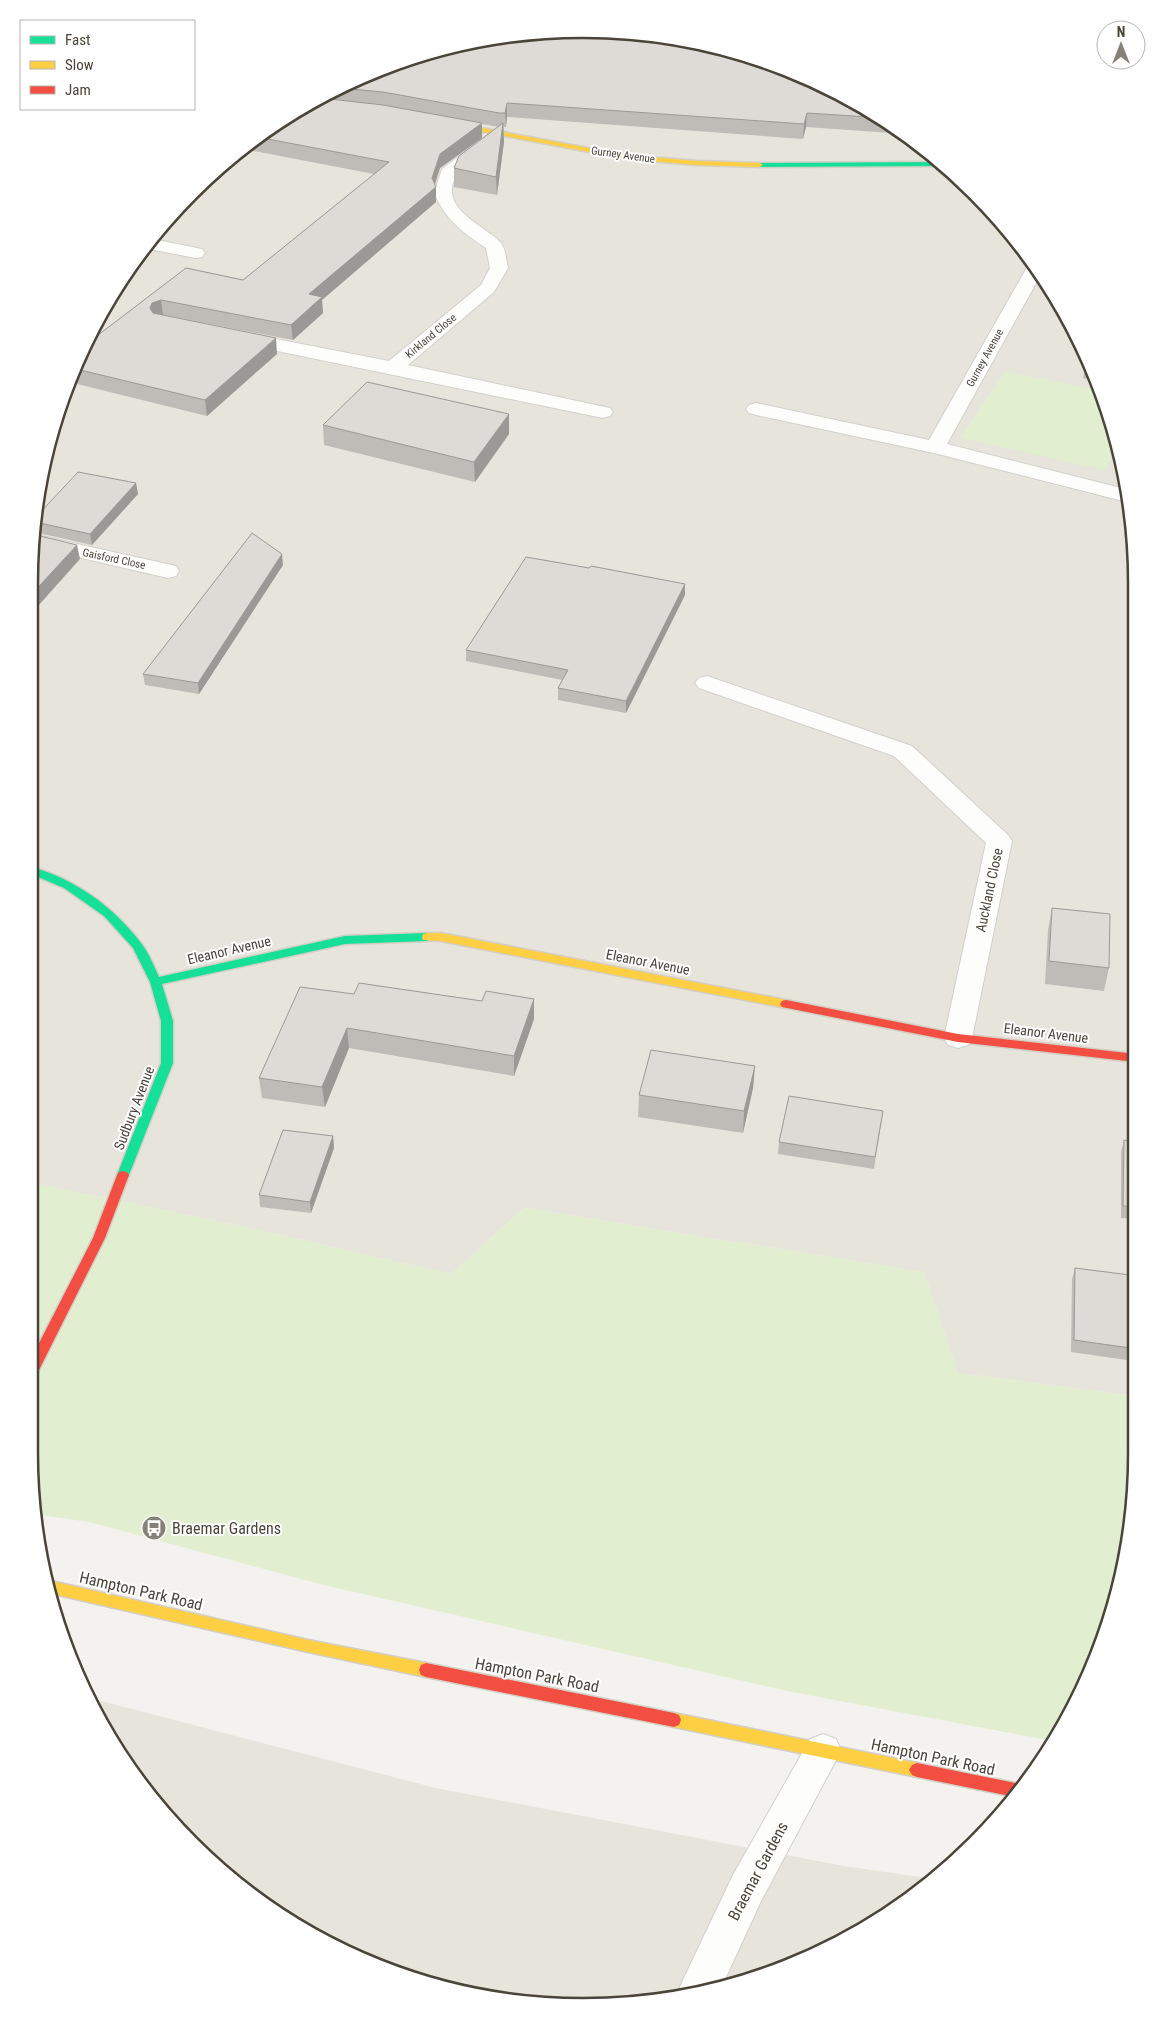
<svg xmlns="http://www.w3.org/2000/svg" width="1166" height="2035" font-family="'Roboto Condensed',sans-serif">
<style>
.residential{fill:#e7e4dc}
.green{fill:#e1eecf}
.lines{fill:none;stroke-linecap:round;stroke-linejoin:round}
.lane-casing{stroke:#d2d0cb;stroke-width:2}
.street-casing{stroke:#d2d0cb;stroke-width:2}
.fast-casing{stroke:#d3cfc5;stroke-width:3}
.slow-casing{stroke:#d3cfc5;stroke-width:3}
.jam-casing{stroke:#d3cfc5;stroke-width:3}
.lane{fill:#fdfdfc;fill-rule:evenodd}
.street{fill:#fdfdfc;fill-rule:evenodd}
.fast{fill:#16e098;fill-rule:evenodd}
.slow{fill:#ffcf43;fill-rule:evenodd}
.jam{fill:#f24e42;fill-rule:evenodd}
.wall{fill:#bfbcb8}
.shaded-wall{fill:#9b9996}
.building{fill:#dedbd6;stroke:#9b9996}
.labels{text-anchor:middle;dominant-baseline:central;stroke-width:4;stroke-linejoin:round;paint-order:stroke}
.far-street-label{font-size:11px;fill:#4b4439;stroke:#fff}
.street-label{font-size:14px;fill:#4b4439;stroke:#fff}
.near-poi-label{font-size:16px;fill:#4b4439;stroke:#fff;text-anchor:start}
.near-street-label{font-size:16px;fill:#4b4439;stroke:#fff}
.rim{fill:none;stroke:#4b4439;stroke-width:2.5}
</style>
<rect width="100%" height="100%" fill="#f4f2ee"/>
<!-- residential -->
<path class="residential" d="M371,71l520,51 84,69 88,115 45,99 28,141v850l-178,-23 -34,-101 -400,-64 -73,66 -210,-48 -209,-43 -2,-637 28,-141 64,-130 69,-84 84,-69z
M86,1697l350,91 408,78 90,13 -13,13 -61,40 -99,45 -70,19 -108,10 -144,-19 -101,-38 -63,-36 -84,-69 -48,-55z"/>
<!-- green -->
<path class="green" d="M1005,371l97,20 6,14 9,44 -12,21 -145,-32z
M32,1183l209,43 210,48 73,-66 400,64 34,101 178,23v93l-28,141 -55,111 -266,-50 -463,-106 -235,-63 -56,-8z"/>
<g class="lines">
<defs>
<path id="lane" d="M152,239l50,10 3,4 -3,4 -6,1 -52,-10z"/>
<path id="street" d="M483,142l6,1 2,4c-8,11 -29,18 -35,29 -18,33 28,49 44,66 6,6 6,19 8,26l-14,24 -86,73 202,43 3,4 -3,4 -7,2 -370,-76 -2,-4 2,-4 7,-2 149,29 92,-76 9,-17 -4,-20c-24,-16 -40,-28 -52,-55l8,-24 35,-26z
M1031,264l9,12 -93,168 178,45 2,13 -193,-49 -178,-38 -7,-2 -3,-4 3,-4 7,-2 173,37 97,-171z
M32,534l144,32 3,5 -3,5 -8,2 -138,-32z
M707,676l205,70 96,89 4,6 -40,197 -4,7 -10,3 -10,-3 -4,-7 42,-195 -92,-87 -195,-68 -4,-5 4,-5z
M823,1734l13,5 5,12 -80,150 -40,87 -43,9 -1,-3 6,-14 50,-105 77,-136z"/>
<path id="fast" d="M939,162l5,4 -184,1 -3,-2 3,-2z
M31,867c43,11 84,41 110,76 8,10 13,23 18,34l186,-41 82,-3 5,4 -5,4 -82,3 -183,40 11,37v42l-44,112 -2,3h-8l-2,-3 44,-112v-42l-11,-39 -17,-34 -29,-32 -40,-28 -33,-14z"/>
<path id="slow" d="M444,121l182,34 71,6 63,2 3,2 -3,2 -63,-2 -71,-6 -184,-35 -1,-1z
M427,933h14l345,67 6,4 -6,4 -345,-67 -18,-1 -1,-3 1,-3z
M47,1580l261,60 118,23 5,2 2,5 -2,5 -5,2 -118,-25 -259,-59z
M674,1713l243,50 5,2 3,5 -3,5 -5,2 -243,-50 -5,-2 -2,-5 2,-5z"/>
<path id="jam" d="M786,1000l172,34 178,20v8l-178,-20 -176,-35 -2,-3 2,-3z
M123,1171l4,1 2,3 -24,63 -67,134 -5,1v-18l60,-117 24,-63 2,-3z
M426,1663l248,50 5,2 2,5 -2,5 -5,2 -248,-50 -5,-2 -2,-5 2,-5z
M917,1763l103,21 4,1 -9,12 -98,-20 -5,-2 -3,-5 3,-5z"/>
</defs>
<!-- lane casing -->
<use href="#lane" class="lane-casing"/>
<!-- street casing -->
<use href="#street" class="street-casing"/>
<!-- fast casing -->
<use href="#fast" class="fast-casing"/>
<!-- slow casing -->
<use href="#slow" class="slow-casing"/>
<!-- jam casing -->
<use href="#jam" class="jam-casing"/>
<!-- lane -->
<use href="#lane" class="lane"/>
<!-- street -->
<use href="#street" class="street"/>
<!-- fast -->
<use href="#fast" class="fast"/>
<!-- slow -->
<use href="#slow" class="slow"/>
<!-- jam -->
<use href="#jam" class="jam"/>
</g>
<!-- wall -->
<path class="wall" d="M371,71h424l96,51 15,12 -100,-7 -3,12 -296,-22 -1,10h-2v15l-7,53 -43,-8v-19l44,-41 -16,-3v14l-42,30 -5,17 1,17 -114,98 1,13 -30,27 -130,-25 114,39 -70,62 -138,-34 20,-40 97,-74 57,12 131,-106 -131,-25 32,-27z
M1087,359l10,22 -14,-3z
M323,425l186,9 -34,48 -151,-37z
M136,483l2,11 -46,51 -58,-13 -1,-2 3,-13z
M283,565l-84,129 -54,-9 -2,-11z
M685,595l-59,118 -68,-13v-12l4,-8 -96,-19v-11z
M1052,908l57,60 -5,23 -59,-7 3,-54z
M354,994l128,7 52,-2v20l-20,57 -165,-28 -24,59 -63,-9 -3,-20z
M755,1066l-2,22 -10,45 -105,-16 1,-22z
M883,1111l-9,58 -96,-15 1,-12z
M333,1136l1,12 -23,65 -51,-6 -1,-12z
M1124,1140l12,2v77l-15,-1v-66z
M1075,1268l55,80 -3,12 -56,-8 1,-73z"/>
<!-- shaded-wall -->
<path class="shaded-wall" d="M507,103v14l-1,10 -1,-14z
M807,113l-1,14 -3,12 1,-15z
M482,123v15l-42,30 -7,21 3,-2v15l-114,98 1,13 -30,27 -2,-15 18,-31 123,-116 8,-24z
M503,123l1,19 -7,53 -1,-18z
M161,300l2,15 -9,3 -4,-10 2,-5z
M276,338l1,16 -70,62 -2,-16z
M509,414v20l-34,48 -1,-20z
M136,483l2,11 -46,51 -2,-11z
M77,545l3,14 -50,56v-19z
M282,554l1,11 -84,129 -1,-11z
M685,584v11l-59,118v-12z
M534,999v20l-20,57v-20z
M347,1028l2,20 -24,59 -3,-20z
M755,1066l-2,22 -10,45 1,-22z
M333,1136l1,12 -23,65 -1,-11z"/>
<!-- building -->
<path class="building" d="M583,29l108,10 104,32 89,47 -77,-5 -3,11 -297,-21 -2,10h-6l-116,-21 -43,-4 31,-17 104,-32z
M321,98l62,7 99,18 -42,31 -8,24 4,9 -127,107 13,3 -31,28 -130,-25 -9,3 -2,5 3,5 123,25 -71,62 -129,-31 13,-27 97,-74 57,12 146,-118 -132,-25 18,-15z
M503,123l-7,54 -42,-9 5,-12z
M367,382l142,32 -35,48 -151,-37z
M78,472l58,11 -46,51 -55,-12 1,-5z
M252,533l30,21 -84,129 -55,-9z
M32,534l45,11 -47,51v-50z
M526,557l63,11 2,-2 94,18 -59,117 -68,-13 10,-18 -102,-20z
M1052,908l58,6 -1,54 -60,-7z
M359,983l123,18 4,-10 48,8 -20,57 -167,-28 -25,59 -63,-9 41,-91 54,7z
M651,1050l104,16 -11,45 -105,-16z
M789,1096l94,15 -8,46 -96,-15z
M283,1130l50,6 -23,66 -51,-7z
M1124,1140l12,2v65l-13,-1z
M1075,1268l55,7v73l-56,-8z"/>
<!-- icons -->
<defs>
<symbol id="bus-disc" viewBox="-11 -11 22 22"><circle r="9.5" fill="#868178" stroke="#fff"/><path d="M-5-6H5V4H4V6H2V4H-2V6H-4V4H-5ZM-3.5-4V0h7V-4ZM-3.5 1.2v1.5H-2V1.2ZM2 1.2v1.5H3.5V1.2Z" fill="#fff"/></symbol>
</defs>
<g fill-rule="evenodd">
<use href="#bus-disc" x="140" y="1514" width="28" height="28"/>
</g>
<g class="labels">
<!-- far-street labels -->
<g class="far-street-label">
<text transform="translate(623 155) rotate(8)">Gurney Avenue</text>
<text transform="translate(431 336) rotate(-40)">Kirkland Close</text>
<text transform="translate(985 358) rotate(-61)">Gurney Avenue</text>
<text transform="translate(114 559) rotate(12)">Gaisford Close</text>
</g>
<!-- street labels -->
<g class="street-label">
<text transform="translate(989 890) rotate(-78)">Auckland Close</text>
<text transform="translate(229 950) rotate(-13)">Eleanor Avenue</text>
<text transform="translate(648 962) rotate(11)">Eleanor Avenue</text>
<text transform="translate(1046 1033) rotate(7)">Eleanor Avenue</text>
<text transform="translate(134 1108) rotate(-69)">Sudbury Avenue</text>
</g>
<!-- near-poi labels -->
<g class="near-poi-label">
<text x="172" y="1528">Braemar Gardens</text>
</g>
<!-- near-street labels -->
<g class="near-street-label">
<text transform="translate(141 1591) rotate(13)">Hampton Park Road</text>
<text transform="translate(537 1675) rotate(11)">Hampton Park Road</text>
<text transform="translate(933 1757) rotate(12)">Hampton Park Road</text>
<text transform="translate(758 1871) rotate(-62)">Braemar Gardens</text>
</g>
</g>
<!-- crop -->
<path d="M0 0H1166V2035H0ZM583 38H583A545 545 0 0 1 1128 583V1453A545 545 0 0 1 583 1998H583A545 545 0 0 1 38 1453V583A545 545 0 0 1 583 38Z" fill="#fff" fill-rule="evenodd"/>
<path class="rim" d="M583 38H583A545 545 0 0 1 1128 583V1453A545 545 0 0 1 583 1998H583A545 545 0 0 1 38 1453V583A545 545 0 0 1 583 38Z"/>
<!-- legend -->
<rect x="20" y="20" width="175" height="90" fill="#ffffff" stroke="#b7b4b0"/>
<rect x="30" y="36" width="25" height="8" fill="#16e098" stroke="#b7b4b0"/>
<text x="65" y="45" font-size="15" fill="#4b4439">Fast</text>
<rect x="30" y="61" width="25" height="8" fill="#ffcf43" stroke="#b7b4b0"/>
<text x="65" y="70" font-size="15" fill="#4b4439">Slow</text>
<rect x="30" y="86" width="25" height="8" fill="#f24e42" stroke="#b7b4b0"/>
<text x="65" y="95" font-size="15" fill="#4b4439">Jam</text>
<!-- north arrow -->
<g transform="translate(1121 45)"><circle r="24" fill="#ffffff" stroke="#b7b4b0"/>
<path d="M0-4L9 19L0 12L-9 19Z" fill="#868178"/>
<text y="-8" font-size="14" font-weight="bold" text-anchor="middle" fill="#4b4439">N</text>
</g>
</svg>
